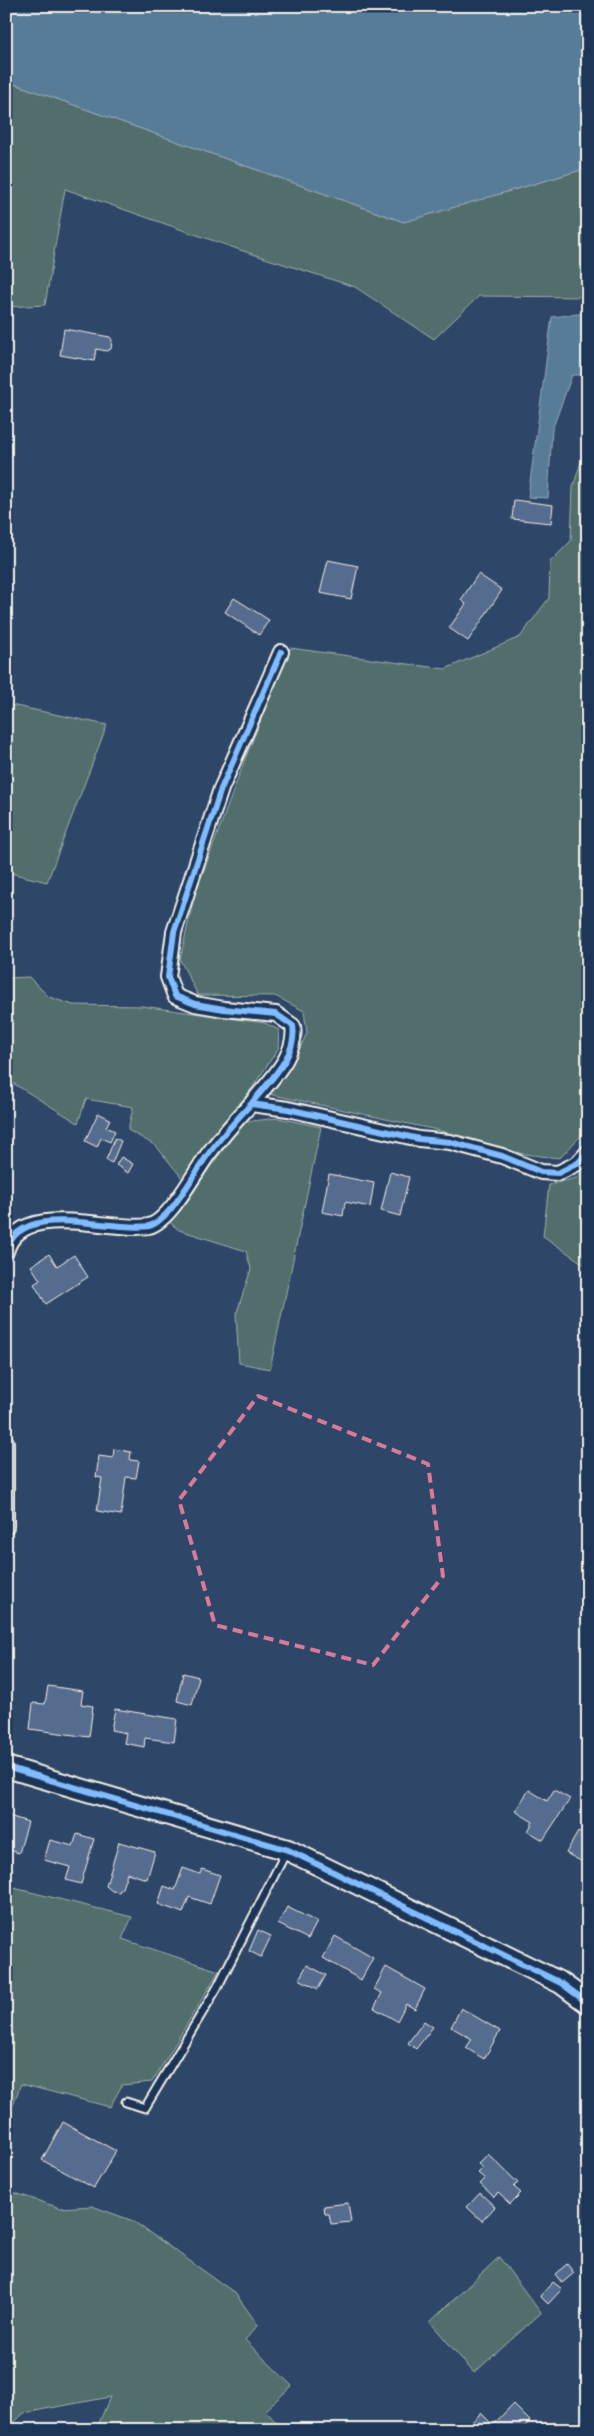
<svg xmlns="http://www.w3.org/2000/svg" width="594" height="2436" font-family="'Patrick Hand',sans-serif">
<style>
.green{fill:#516e6c;stroke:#a2b0aa}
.water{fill:#587b98;stroke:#96aab8}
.building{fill:#566c8f;stroke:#f4f1e8}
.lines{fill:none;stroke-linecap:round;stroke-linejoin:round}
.lane-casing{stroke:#f4f1e8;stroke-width:11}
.street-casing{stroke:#f4f1e8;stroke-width:18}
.secondary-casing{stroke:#f4f1e8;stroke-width:24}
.lane{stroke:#1d3557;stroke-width:7}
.street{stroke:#1d3557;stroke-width:14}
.secondary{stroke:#1d3557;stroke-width:20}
.cycleway-casing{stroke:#1d3557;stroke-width:9}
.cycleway{stroke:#80bcff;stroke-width:6}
.marked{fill:none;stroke:#d87a9a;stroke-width:4;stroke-dasharray:10 6;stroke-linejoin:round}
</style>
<rect width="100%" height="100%" fill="#2e4668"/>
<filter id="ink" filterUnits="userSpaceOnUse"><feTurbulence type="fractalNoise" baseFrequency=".02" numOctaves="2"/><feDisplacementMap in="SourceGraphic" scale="10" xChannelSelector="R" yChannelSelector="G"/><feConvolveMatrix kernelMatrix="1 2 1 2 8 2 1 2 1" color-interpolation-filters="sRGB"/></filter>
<g filter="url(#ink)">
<!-- green -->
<path class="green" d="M6,68l3,14 395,140 184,-54v129l-109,-1 -45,43 -79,-52 -115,-37 -175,-61 -20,116 -39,2z
M588,440v124l-4,35 4,2v527l-28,30 -37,-4 -86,-24 -168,-36 23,-29 15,-32 -3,-22 -29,-15 -77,-1 -18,-35 14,-63 53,-143 43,-106 155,21 75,-32 29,-39 1,-36 21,-21 2,-54z
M6,704l101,21 -60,157 -41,-10z
M29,977l20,20 24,8 69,1 123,17 14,7 -1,19 -26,39 -69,91 -27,-33 -28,-16 5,-23 -47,-8 -8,24 -72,-44v-101z
M278,1118l43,9 -51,242 -31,-6 -3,-48 15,-46 -5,-18 -67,-21 -10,-8 75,-100z
M588,1165v102l-45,-31 6,-51 27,-7z
M6,1886l126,31 -10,22 97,32 -67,111 -30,3 -12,22 -89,-23 -15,39z
M6,2190l54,18 32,-2 41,15 102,72 23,32 -13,15 47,46 -27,24 18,20h-187l14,-33 -86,16 -18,17z
M499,2257l42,56 -67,60 -44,-51z"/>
<!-- water -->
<path class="water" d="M6,6h582v162l-184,54 -395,-140 -3,-14z
M588,310v65h-16l-20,55 -4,68 -20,-1 24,-180 35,-4z"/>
<!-- building -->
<path class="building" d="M64,329l46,8 2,3 -1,9 -4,2 -11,-2 -2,12 -34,-6z
M514,500l39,5 -2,18 -39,-4z
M328,560l30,6 -7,33 -31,-6z
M478,574l24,16 -34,51 -19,-13 17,-24 -5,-4z
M234,598l35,22 -10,15 -34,-23z
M98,1113l12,6 -4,8 9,4 -5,11 -9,-4 -4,9 -12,-6z
M115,1138l6,3 -9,22 -6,-3z
M121,1157l12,7 -5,9 -12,-8z
M390,1172l19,5 -9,39 -19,-5z
M329,1174l45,9 -4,24 -25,-5 -2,14 -21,-4z
M49,1254l8,12 17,-11 14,22 -42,27 -12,-20 6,-4 -9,-14z
M114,1449l17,3 -1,8 9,1 -3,17 -10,-1 -5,38 -24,-4 5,-33 -6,-1 3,-21 14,2z
M183,1673l16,4 -7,28 -15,-4z
M48,1686l35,5 -2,13 12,2 -4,31 -59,-8 3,-26 12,1z
M115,1709l62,10 -3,23 -29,-4 -1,9 -20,-4 2,-10 -15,-3z
M529,1790l18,11 7,-11 16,9 -27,41 -15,-9 5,-9 -18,-11z
M6,1815l22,7 -9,31 -13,-4z
M578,1832l10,5v28l-22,-12z
M77,1834l17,5 -13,45 -15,-4 4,-13 -26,-7 6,-20 23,6z
M119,1842l36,10 -8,27 -20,-6 -5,15 -3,4 -7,-1 -6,-5z
M183,1868l17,6 2,-5 18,6 -10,29 -21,-7 -6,16 -25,-9 6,-18 11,4z
M287,1907l30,15 -9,17 -30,-15z
M258,1930l13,6 -10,21 -12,-6z
M335,1936l38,22 -12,22 -38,-22z
M307,1965l19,10 -8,14 -19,-10z
M386,1967l39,22 -10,20 -9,-5 -9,17 -23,-13 8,-15 -8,-4z
M461,2008l39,23 -16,28 -18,-11 6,-9 -21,-12z
M424,2021l9,6 -17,22 -8,-6z
M63,2122l53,29 -22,37 -52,-28z
M488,2154l30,29 -4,4 7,6 -11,11 -12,-11 -4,4 -14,-13 5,-5 -7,-6 5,-5 -5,-4z
M480,2193l15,14 -13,14 -15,-14z
M348,2203l3,19 -20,2 -2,-10h-4l-1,-8z
M567,2264l7,9 -12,10 -7,-9z
M553,2282l9,7 -14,15 -8,-8z
M513,2404l17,17 -9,9h-49l-4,-4 13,-13 12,12z"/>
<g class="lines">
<defs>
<path id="lane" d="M126,2102l19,6 72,-120 69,-136"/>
<path id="street" d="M251,1104c17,-22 47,-48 42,-78l-17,-12 -52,-5 -29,-5 -20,-8 -7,-19 6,-45 47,-143 60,-137
M6,1252c13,-54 106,-19 143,-26 21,-5 47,-56 60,-73 13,-17 27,-33 42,-49l37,5 131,30 31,3 52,14 39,16 17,1 20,-10 10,-11
M6,1442v85"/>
<path id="secondary" d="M6,1767l282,83 273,133 27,20"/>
</defs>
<!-- lane casing -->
<use href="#lane" class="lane-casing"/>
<!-- street casing -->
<use href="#street" class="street-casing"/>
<!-- secondary casing -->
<use href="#secondary" class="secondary-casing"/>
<!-- lane -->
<use href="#lane" class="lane"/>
<!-- street -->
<use href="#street" class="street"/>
<!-- secondary -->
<use href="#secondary" class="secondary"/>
<defs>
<path id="cycleway" d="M251,1104c17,-22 47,-48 42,-78l-17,-12 -52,-5 -29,-5 -20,-8 -7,-19 6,-45 47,-143 60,-137
M6,1252c13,-54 106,-19 143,-26 21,-5 47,-56 60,-73 13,-17 27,-33 42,-49l37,5 131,30 31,3 52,14 39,16 17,1 20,-10 10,-11
M6,1442v85
M6,1767l282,83 273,133 27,20"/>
</defs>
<!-- cycleway casing -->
<use href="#cycleway" class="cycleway-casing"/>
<!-- cycleway -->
<use href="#cycleway" class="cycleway"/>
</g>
</g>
<!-- marked area -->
<path class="marked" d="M258,1396l170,68 15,112 -70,89 -158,-40 -36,-125z"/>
<!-- margin -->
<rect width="594" height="2436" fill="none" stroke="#1d3557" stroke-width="25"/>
<rect x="12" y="12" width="569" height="2411" fill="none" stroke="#f4f1e8" stroke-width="2" filter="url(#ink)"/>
</svg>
